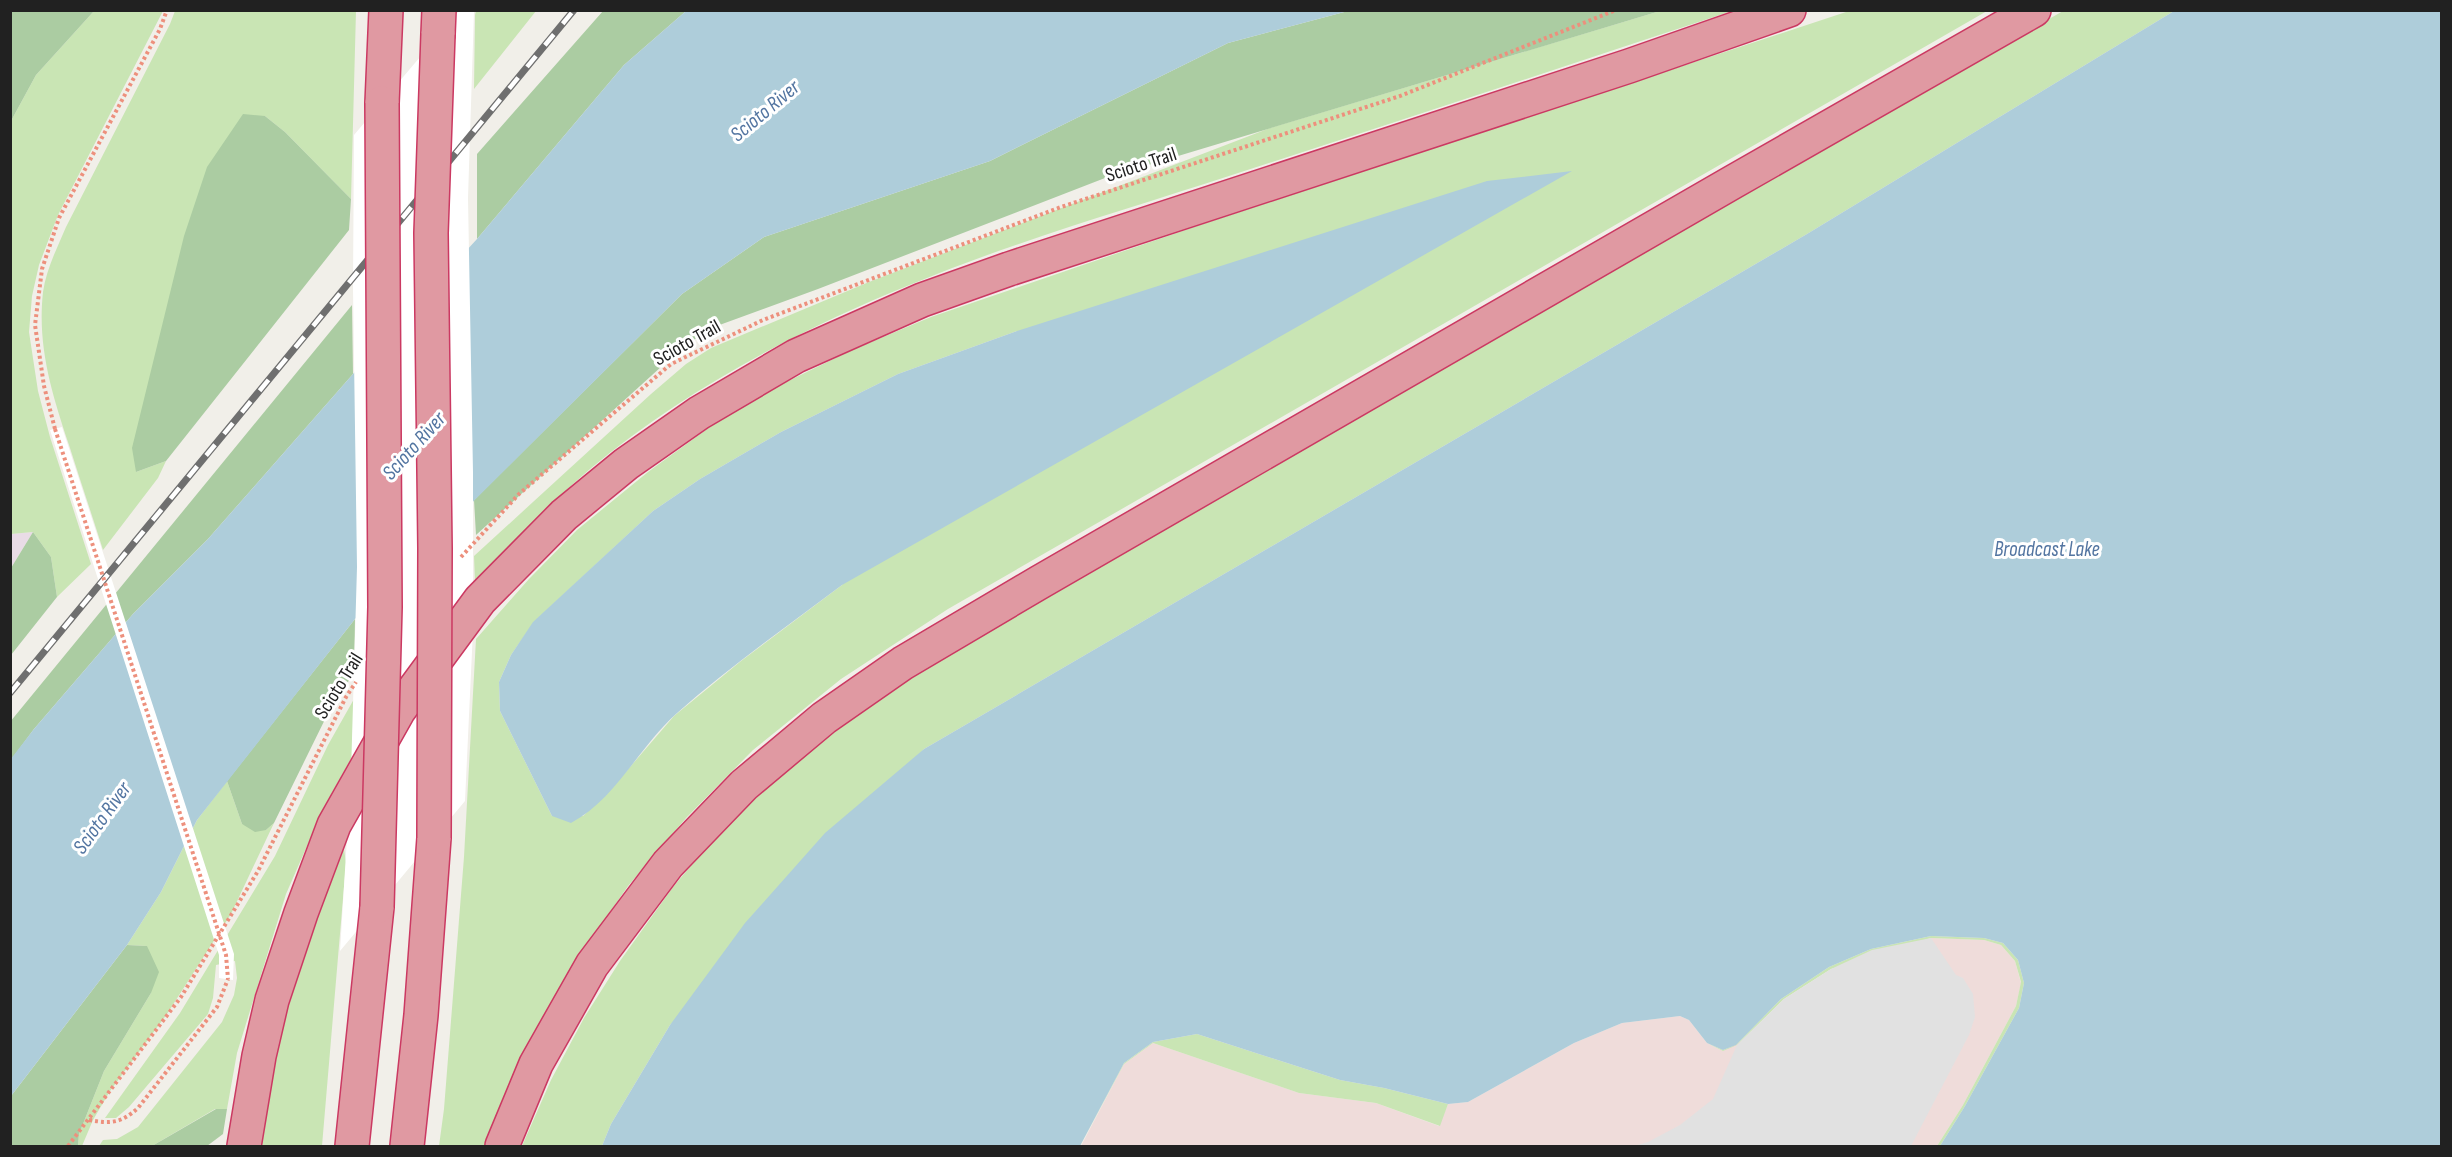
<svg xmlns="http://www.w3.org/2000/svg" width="2452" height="1157" font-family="'Sofia Sans Condensed',sans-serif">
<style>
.commercial{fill:#efdcda}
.industrial{fill:#e9dce6}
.grass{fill:#c9e5b4;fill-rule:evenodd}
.forest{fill:#abcca2}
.parking{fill:#e1e1e1}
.water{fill:#aecdda}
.pier{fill:#fff}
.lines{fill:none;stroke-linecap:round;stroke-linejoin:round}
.highway-casing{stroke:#cb3962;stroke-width:36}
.path{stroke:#ed907d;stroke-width:4;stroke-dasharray:3 3;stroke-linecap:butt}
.highway{stroke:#e099a2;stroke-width:33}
.rail-casing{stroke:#6f6f6f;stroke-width:7}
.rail{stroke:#fff;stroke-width:4.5;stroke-dasharray:14;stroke-linecap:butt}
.highway-bridge-casing{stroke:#cb3962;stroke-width:36;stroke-linecap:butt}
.path-bridge{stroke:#ed907d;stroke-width:4;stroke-dasharray:3 3;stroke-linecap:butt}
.highway-bridge{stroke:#e099a2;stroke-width:33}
.labels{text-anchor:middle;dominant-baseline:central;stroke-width:6;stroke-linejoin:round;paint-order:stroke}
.street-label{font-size:20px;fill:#212121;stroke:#fff}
.water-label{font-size:21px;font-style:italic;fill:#5375a1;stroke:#fff}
</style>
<rect width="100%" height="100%" fill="#f1efe9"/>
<!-- commercial -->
<path class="commercial" d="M1931,938l53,2 17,5 14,16 6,22 -5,23 -53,99 -26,41h-856l43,-82 29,-21 146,50 77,10 63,23 9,-22 20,-2 106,-59 48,-20 58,-7 9,4 18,23 16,8z"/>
<!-- industrial -->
<path class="industrial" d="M33,532l-22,36v-34z"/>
<!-- grass -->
<path class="grass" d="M94,11h69l-105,204 -19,50 -7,31 -3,36 9,59 12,46 41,127 -34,33 -6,-40 -18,-25 -22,2v-413l25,-46z
M175,11h181l-5,188 -66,-67 -20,-16 -129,356 30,-11 -8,17 -55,72c-11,-35 -23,-70 -34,-105 -17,-51 -32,-98 -26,-153 3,-22 14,-44 23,-65l104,-203z
M476,11h60l-62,78 1,-74z
M1660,11h72c-166,55 -333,110 -500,164 -107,35 -216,66 -320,109 -114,46 -227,106 -322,185 -41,35 -78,74 -115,114l-1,-27 177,-162 35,-30 25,-16 158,-66 401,-154z
M1849,11h138l-1039,598 -107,70 -88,71 -67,68 -58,68 -56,81 -85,179h-48l5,-37 20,-252 12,-218 53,-60 48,-49 71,-58 66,-48 62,-37 76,-37 79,-33 272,-93zM1017,331l-175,254 -101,76 -67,55 -63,73 -28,27h-31l-52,-105 -1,-29 12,-27 23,-33 119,-111 47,-32 81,-47 117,-58z
M2063,11h111l-367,223 -883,515 -254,276 -59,99 -9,22h-80l29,-66 33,-62 36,-57 53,-74 54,-64 110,-95 102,-71z
M354,699l-2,58 -28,50 -38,87 -49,159 -10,56h-12l-63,37h-53l4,-6 14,-1 21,-12 84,-105 12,-27 3,-17 -2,-17 -19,4 -3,33 -5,16 -79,93 -13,11h-11l75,-105 95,-157 53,-111z
M227,781l15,43 24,6 8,-7 -43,91 -64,100 -57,77 -17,29 -11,26h-4l1,-12 25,-63 47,-78 -4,-47 -20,-1 34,-53 36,-72z
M344,849l2,14 -24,283h-63c11,-66 23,-131 44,-195 12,-35 28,-69 41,-102z
M1931,936l53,2 19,5 15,17 6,23 -5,25 -54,98 -25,40h-3l26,-41 53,-99 5,-24 -6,-21 -14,-16 -17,-5 -53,-2 -100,31 -47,30 -47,46 -14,6 -16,-8 16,7 13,-5 45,-46 48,-32 42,-18z
M1197,1034l143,46 44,8 64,16 -8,22 -64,-23 -77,-10 -146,-50 -29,21 -44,82 44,-83 29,-21z"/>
<!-- forest -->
<path class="forest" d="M11,10l83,1 -58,64 -25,46z
M603,11h83l-62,54 -147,174v-85z
M1348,11h312l-555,167 -287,111 -104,38 -30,19 -208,189 -2,-35 208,-206 82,-57 226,-76 238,-118z
M243,114l22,2 20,16 66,67 -2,31 -183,231 -30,11 -4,-24 52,-212 23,-69z
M352,305l1,69 -145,165 -75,75 -99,115 -23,31 -1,-38z
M33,532l18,25 6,40 -46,58v-87z
M355,619l-1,55 -19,25 -61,124 -8,7 -11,2 -13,-8 -15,-43z
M127,945l20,1 12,26 -8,21 -47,78 -25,63 -1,12h-67v-50z
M216,1109h11l-4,25 -16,12h-55z"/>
<!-- parking -->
<path class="parking" d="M1931,938l25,37 7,3 10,16 2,23 -6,18 -58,111h-277l14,-4 32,-17 33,-26 24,-54 47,-46 47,-30 41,-19z"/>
<!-- water -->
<path class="water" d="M686,11h662l-120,32 -238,118 -226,76 -82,57 -327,325 -158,201 -36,72 -34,53 -116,151 -1,-336 24,-31 99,-115 75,-75 145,-165 124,-135 147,-174z
M2174,11h267v1135h-501l25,-40 54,-98 5,-25 -6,-23 -15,-17 -19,-5 -53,-2 -60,13 -42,18 -48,32 -45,46 -13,5 -16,-7 -18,-23 -9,-4 -58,7 -48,20 -106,59 -20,2 -64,-16 -44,-8 -143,-46 -44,8 -29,21 -44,83h-478l9,-22 59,-99 75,-102 80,-90 99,-84 883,-515z
M1572,171l-730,414c-56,42 -114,83 -166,129 -37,33 -60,85 -105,109l-19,-7 -52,-105 -1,-29 12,-27 22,-33 120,-111 47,-32 81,-47 117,-58 119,-43 470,-150z"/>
<!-- pier -->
<path class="pier" d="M459,11h15l-6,187 5,274v158l-8,171 -125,150 11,-178 6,-206 -4,-279 1,-153z
M62,427l172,527 -1,26 -14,-2v-23l-169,-525z"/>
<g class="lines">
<defs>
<path id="highway" d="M438,34l1,-24
M382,103l4,-93
M244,1146l15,-90 13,-56 29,-87 33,-88 65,-115 81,-110 84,-85 62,-51 73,-51 97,-57 126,-56 87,-31 620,-203 160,-56
M352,1146l25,-239
M407,1146l14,-131 13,-177
M502,1146l34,-82 56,-99 76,-101 76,-79 80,-67 79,-55 137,-81 693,-400 301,-172"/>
</defs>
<!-- highway casing -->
<use href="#highway" class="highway-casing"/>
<!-- path -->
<path class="path" d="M55,429l-11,-43 -9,-61 7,-56 17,-51 101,-189 7,-19
M461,557l58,-63 152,-130 92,-44 298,-113 339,-111 216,-86
M89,1120c23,4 32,3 49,-12l79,-101 11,-28
M68,1146l113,-149 77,-126 88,-174 10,-15"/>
<!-- highway -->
<use href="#highway" class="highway"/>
<defs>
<path id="rail" d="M10,693l564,-683"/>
</defs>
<!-- rail casing -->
<use href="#rail" class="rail-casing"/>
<!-- rail -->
<use href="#rail" class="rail"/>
<defs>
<path id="highway-bridge" d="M434,838l1,-290 -4,-315 7,-199
M377,907l8,-300 -3,-504"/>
</defs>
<!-- highway-bridge casing -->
<use href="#highway-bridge" class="highway-bridge-casing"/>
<!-- path-bridge -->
<path class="path-bridge" d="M55,429l171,526 2,24"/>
<!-- highway-bridge -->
<use href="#highway-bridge" class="highway-bridge"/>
</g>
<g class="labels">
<!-- street labels -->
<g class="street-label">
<text transform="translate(1141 165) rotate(-18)">Scioto Trail</text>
<text transform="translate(687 343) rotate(-29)">Scioto Trail</text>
<text transform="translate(339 686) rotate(-58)">Scioto Trail</text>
</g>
<!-- water labels -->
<g class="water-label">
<text transform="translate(765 111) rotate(-40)">Scioto River</text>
<text transform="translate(414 446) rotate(-48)">Scioto River</text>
<text x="2047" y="549">Broadcast Lake</text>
<text transform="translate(102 818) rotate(-54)">Scioto River</text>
</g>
</g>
<!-- border -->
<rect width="2452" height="1157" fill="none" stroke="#212121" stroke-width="24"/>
</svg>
